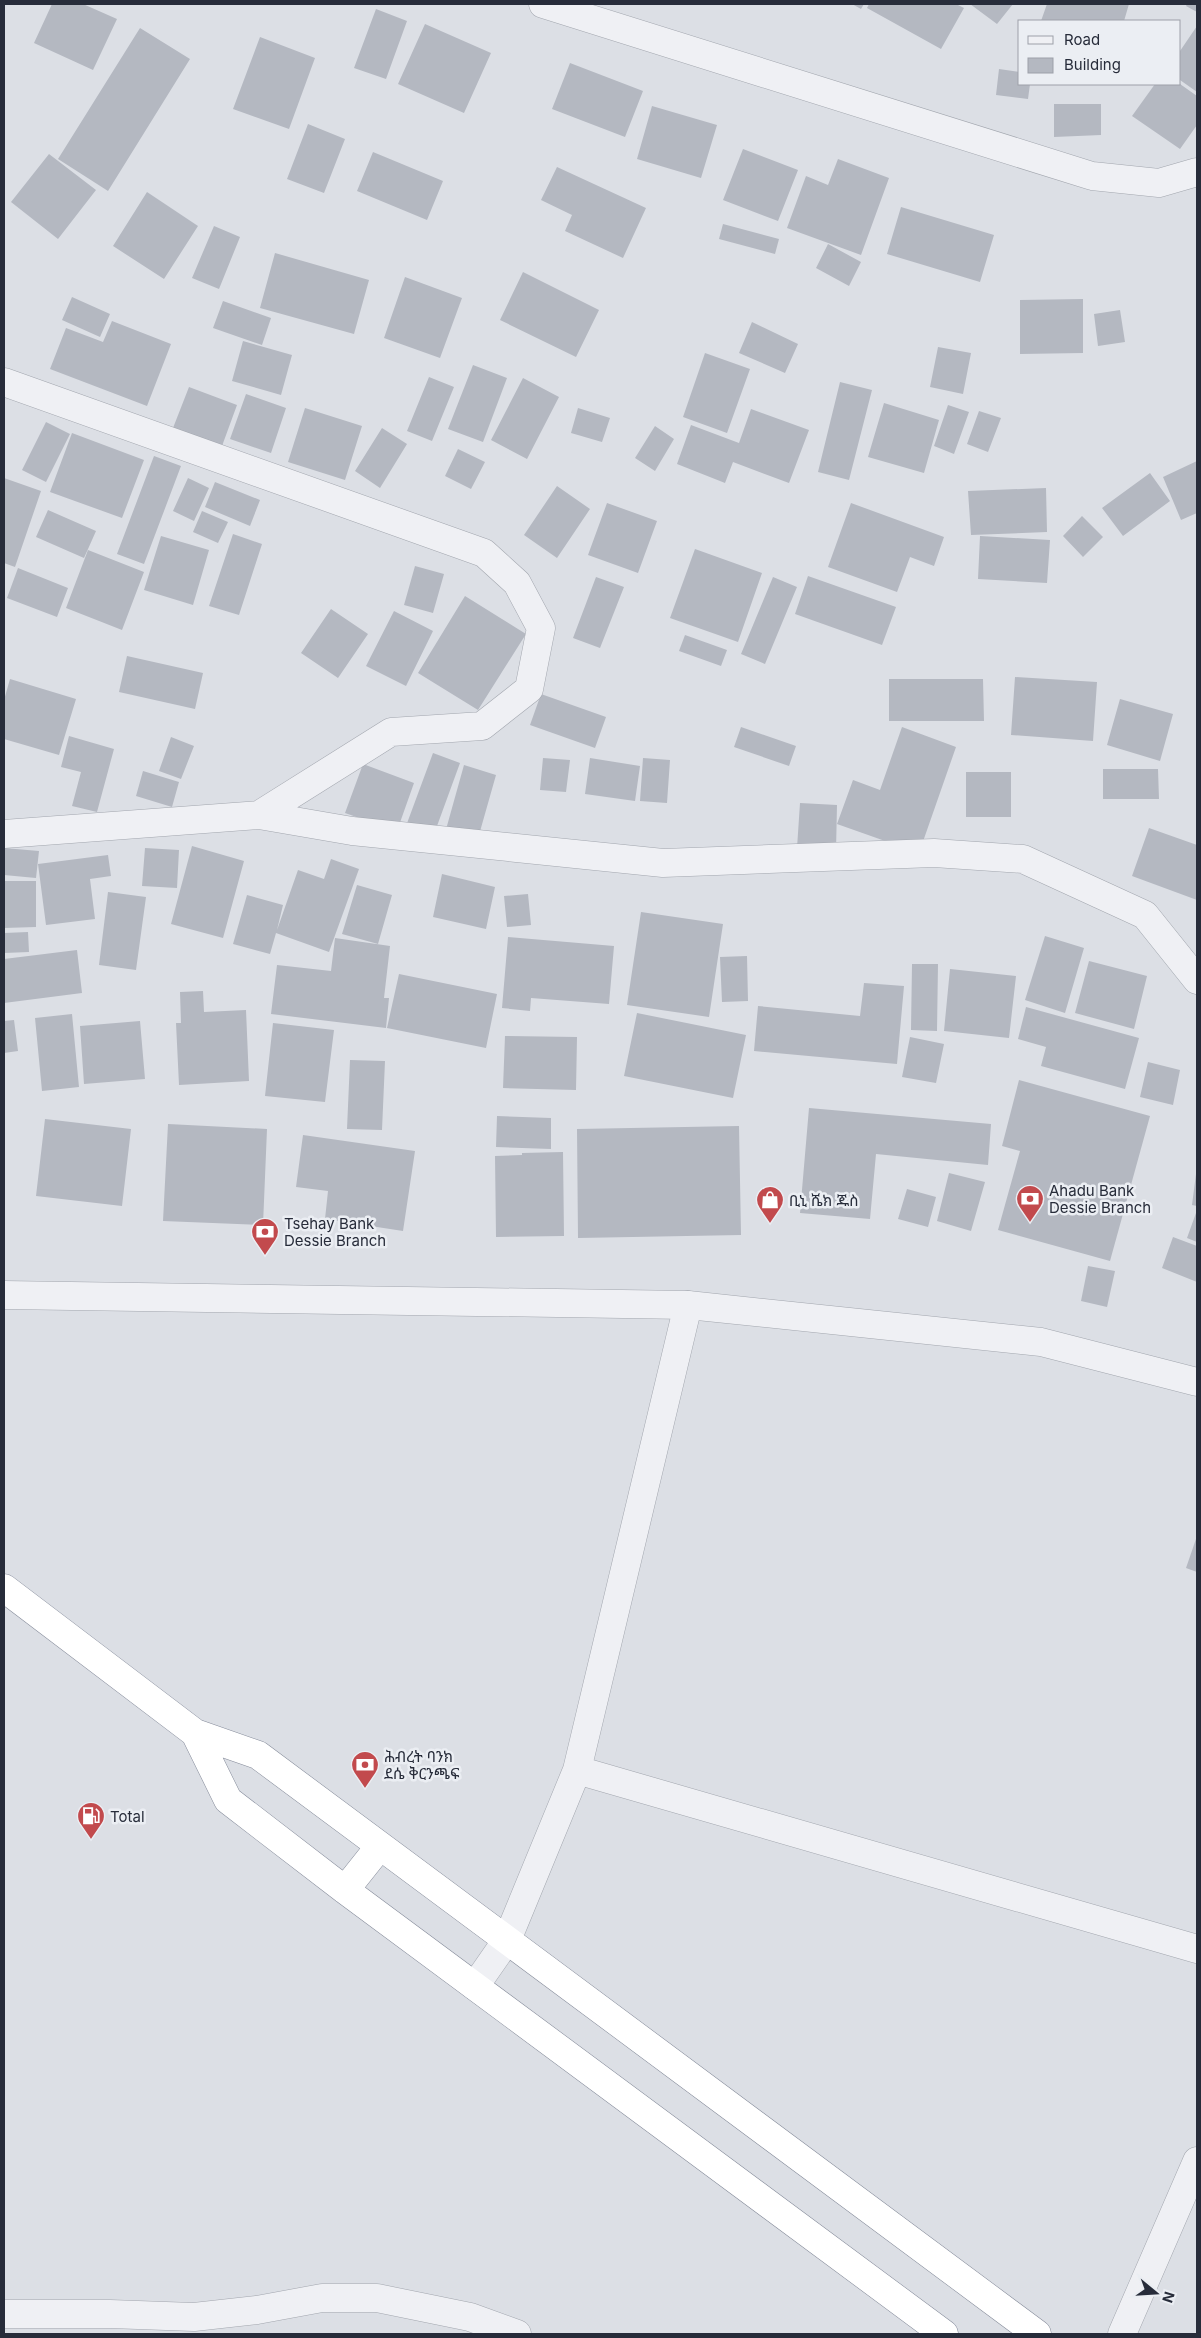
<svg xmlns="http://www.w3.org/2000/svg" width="1201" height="2338" font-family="Inter,'Noto Sans Ethiopic',sans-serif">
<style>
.building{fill:#b4b8c1}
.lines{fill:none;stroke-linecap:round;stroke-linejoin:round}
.minor-casing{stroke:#a2a6ae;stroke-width:29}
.tertiary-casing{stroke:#a2a6ae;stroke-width:29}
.trunk-casing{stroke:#858b9a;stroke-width:29}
.minor{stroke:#eff0f4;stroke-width:28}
.tertiary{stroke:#eff0f4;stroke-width:28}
.trunk{stroke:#fff;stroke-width:28}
.labels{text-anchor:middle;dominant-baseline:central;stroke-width:5;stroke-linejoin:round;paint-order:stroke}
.poi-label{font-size:15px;fill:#272c3a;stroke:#ebeef3;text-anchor:start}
</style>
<rect width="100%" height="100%" fill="#dcdfe5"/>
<!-- building -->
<path class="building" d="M52,4h31l34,15 -24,51 -59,-27z
M852,4h12l-3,5z
M869,4h87l8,4 -23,41 -74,-41z
M970,4h43l-16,20z
M1047,4h82l-5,17h-83z
M1187,4h10v8l-11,-6z
M376,9l31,12 -21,58 -32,-11z
M425,24l66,29 -27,60 -66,-29z
M1197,26v66l-17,-12v-29z
M140,28l50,31 -82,132 -50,-32z
M260,37l55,21 -26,71 -56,-20z
M570,63l73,28 -18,46 -73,-28z
M999,69l21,3v12h10l-2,15 -32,-4z
M1155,84h25l17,12v29l-17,24 -48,-33z
M1054,104h47v31l-47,2z
M652,106l65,19 -16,53 -64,-19z
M308,124l37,15 -21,54 -37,-14z
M743,149l55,21 -20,51 -55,-21z
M373,152l70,29 -16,39 -70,-29z
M49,154l47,36 -38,49 -47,-37z
M838,159l51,19 -28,77 -74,-27 19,-52 22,9z
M557,167l89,41 -23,50 -58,-27 7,-16 -31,-15z
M147,192l51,34 -34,53 -51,-33z
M901,207l93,28 -14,47 -93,-28z
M723,224l56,15 -4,15 -56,-15z
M214,226l26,11 -21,52 -27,-11z
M828,244l33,18 -12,24 -33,-18z
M275,253l94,27 -15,54 -94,-26z
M523,272l76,38 -23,47 -76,-37z
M405,277l57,21 -22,60 -56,-20z
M72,297l38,17 -10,23 -38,-17z
M1083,299v54l-63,1v-54z
M223,301l48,17 -9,27 -49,-17z
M1120,310l5,32 -27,4 -4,-32z
M112,321l59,23 -24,62 -97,-37 16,-41 37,14z
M752,322l46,22 -13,29 -46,-20z
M243,341l49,14 -11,40 -49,-14z
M938,347l33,6 -8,41 -33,-7z
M705,353l45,16 -23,64 -44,-16z
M473,365l34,13 -24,64 -35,-13z
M429,377l25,10 -22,54 -25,-10z
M523,378l36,19 -32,62 -36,-19z
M840,382l32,8 -23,90 -31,-8z
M189,387l48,18 -15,41 -49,-18z
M246,394l40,14 -15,45 -41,-14z
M884,403l55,17 -15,53 -56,-16z
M948,405l21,7 -15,42 -20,-8z
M305,408l57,18 -17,54 -57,-18z
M578,408l32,10 -8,24 -31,-9z
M751,409l58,21 -20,53 -56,-21 -8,21 -48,-19 14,-39 48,18z
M979,411l22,7 -13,34 -21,-8z
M46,422l24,12 -24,48 -24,-12z
M655,426l19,13 -19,32 -20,-13z
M382,428l25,16 -27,44 -25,-17z
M72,433l72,27 -22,58 -72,-26z
M458,449l27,13 -14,27 -26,-13z
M154,456l27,10 -37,98 -27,-10z
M1197,461v52l-16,7 -18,-43z
M1150,473l20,28 -47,35 -21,-28z
M4,478l37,13 -26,76 -11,-4z
M188,478l21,10 -15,33 -21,-10z
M215,482l45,18 -10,26 -45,-19z
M557,486l33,23 -33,49 -33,-23z
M1046,488l1,44 -76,3 -3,-44z
M607,503l50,18 -19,52 -50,-18z
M851,503l93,34 -10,29 -24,-9 -13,35 -69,-25z
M48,510l48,21 -12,27 -48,-21z
M202,511l26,11 -10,21 -25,-11z
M1082,516l21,21 -20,20 -20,-21z
M233,534l29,10 -23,71 -30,-9z
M161,536l48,14 -16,55 -49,-15z
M980,536l70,4 -3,43 -69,-4z
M695,549l67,24 -24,69 -68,-24z
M88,550l56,22 -22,58 -56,-22z
M415,566l29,8 -11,39 -29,-8z
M18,568l50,20 -11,29 -50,-19z
M808,576l88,31 -14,38 -87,-31z
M596,577l28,10 -24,61 -27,-10z
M773,577l24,10 -32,77 -24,-10z
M465,596l61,38 -48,76 -60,-37z
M331,609l37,25 -30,44 -37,-25z
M394,611l39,20 -27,55 -40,-20z
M685,635l42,15 -6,16 -42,-15z
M127,656l76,17 -8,36 -76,-17z
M1015,677l82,5 -4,59 -82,-6z
M10,679l66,20 -17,56 -55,-16v-39z
M889,679h94l1,42h-95z
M541,694l65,23 -11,31 -65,-23z
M1120,699l53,15 -13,47 -53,-16z
M741,727l55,19 -7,20 -55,-19z
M902,727l54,20 -37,106 -82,-29 16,-44 27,10z
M69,736l45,13 -17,63 -25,-6 9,-34 -20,-5z
M171,737l23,9 -13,33 -22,-8z
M433,753l27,10 -27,74 -27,-11z
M543,758l27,2 -4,32 -26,-2z
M590,758l50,8 -5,35 -50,-7z
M643,758l27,2 -3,43 -27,-2z
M363,764l51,19 -17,48 -52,-18z
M464,765l32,10 -19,67 -32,-9z
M1103,769h55l1,30h-56z
M143,771l36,11 -7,25 -36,-11z
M966,772h45v45h-45z
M800,803l37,2 -1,46 -39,-3z
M1149,828l48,17v55l-65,-24z
M192,846l52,15 -21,77 -52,-14z
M4,848l35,3 -3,27 -32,-3z
M145,848l34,2 -2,38 -35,-2z
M108,855l3,21 -21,3 5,40 -49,6 -8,-61z
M331,859l28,10 -30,83 -53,-19 -6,21 -37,-10 14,-49 36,10 -6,25 21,-60 26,9z
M442,874l53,13 -9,42 -53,-12z
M4,881h32v46l-32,1z
M357,885l35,10 -14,49 -36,-10z
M108,892l38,5 -10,73 -37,-5z
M528,894l3,31 -24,2 -3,-31z
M641,912l82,12 -14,93 -82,-12z
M28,932l1,20 -25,1v-20z
M1045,936l39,12 -19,65 -40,-13z
M508,937l106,9 -5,58 -78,-6 -1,13 -28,-3z
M335,938l55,8 -6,52h5l-3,30 -115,-14 6,-49 54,6z
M77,950l5,43 -78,10v-44z
M747,956l1,45 -26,1 -2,-45z
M1089,961l58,15 -13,53 -59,-16z
M912,964h26l-1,67 -26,-1z
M950,969l66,7 -7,62 -65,-7z
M399,974l98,20 -11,54 -99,-20z
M864,983l40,3 -7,78 -143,-13 4,-45 102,10z
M203,991l1,21 42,-2 3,71 -70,4 -3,-62h5l-1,-31z
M1026,1007l113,31 -14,51 -84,-23 5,-19 -28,-8z
M637,1013l109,22 -13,63 -109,-22z
M72,1014l7,73 -37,4 -7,-73z
M14,1020l4,31 -14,2v-32z
M140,1021l5,58 -61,5 -4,-58z
M273,1023l61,7 -9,72 -60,-6z
M505,1036l72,1 -1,53 -73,-2z
M910,1037l34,7 -8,39 -34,-6z
M350,1060l35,1 -3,69 -35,-1z
M1148,1062l32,8 -7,35 -33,-8z
M1019,1080l131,36 -40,145 -112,-31 22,-79 -18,-5z
M809,1108l182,16 -3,41 -112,-11 -6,65 -70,-6z
M497,1116l54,2v31l-55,-2z
M45,1119l86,10 -9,77 -86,-10z
M168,1124l99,5 -4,96 -100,-4z
M739,1126l2,109 -163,3 -1,-109z
M303,1135l112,16 -12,80 -78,-12 3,-28 -32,-4z
M563,1152l1,84 -68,1 -1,-81 27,-1v-2z
M949,1173l36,9 -14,49 -34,-10z
M1196,1174h1v32l-5,-1z
M907,1189l29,8 -8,30 -30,-8z
M1196,1213l1,1v28l-10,-4z
M1173,1237l24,9v36l-35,-14z
M1088,1266l27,5 -8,36 -26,-6z
M1197,1536v36l-11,-4z"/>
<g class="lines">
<defs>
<path id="minor" d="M543,4l549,172 67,7 38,-11
M4,382l480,171 33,30 24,45 -12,61 -47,37 -91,6 -132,83
M4,834l255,-19 93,16 311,32 271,-10 89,6 122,56 52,65
M577,1770l620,179
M475,1986l32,-46 70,-170 111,-465
M4,2314h106l84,3 63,-7 65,-12h55l93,19 47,17
M1122,2334l75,-173"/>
<path id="tertiary" d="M4,1295l684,10 353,37 156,40"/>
<path id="trunk" d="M4,1588l191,145 63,22 779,579
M195,1733l33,67 117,90 599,444
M345,1890l35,-44"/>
</defs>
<!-- minor casing -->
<use href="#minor" class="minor-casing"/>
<!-- tertiary casing -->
<use href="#tertiary" class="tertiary-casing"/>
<!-- trunk casing -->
<use href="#trunk" class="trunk-casing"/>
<!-- minor -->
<use href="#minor" class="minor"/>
<!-- tertiary -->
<use href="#tertiary" class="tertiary"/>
<!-- trunk -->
<use href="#trunk" class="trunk"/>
</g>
<!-- icons -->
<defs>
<symbol id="bank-pin" viewBox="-11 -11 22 30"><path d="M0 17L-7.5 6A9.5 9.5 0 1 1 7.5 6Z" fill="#c24a4d" stroke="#ebeef3"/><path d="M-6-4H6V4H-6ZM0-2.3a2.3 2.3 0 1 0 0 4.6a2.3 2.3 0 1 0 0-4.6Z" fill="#fff"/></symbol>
<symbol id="shop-pin" viewBox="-11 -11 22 30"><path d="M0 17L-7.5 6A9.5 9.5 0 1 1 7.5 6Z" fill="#c24a4d" stroke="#ebeef3"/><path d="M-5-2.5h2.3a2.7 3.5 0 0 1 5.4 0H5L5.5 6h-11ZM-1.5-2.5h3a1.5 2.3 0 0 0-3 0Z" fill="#fff"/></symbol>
<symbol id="fuel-pin" viewBox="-11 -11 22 30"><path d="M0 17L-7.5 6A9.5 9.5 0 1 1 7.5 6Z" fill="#c24a4d" stroke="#ebeef3"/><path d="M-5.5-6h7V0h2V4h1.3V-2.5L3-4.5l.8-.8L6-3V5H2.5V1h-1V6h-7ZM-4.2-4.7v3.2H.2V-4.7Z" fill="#fff"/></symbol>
</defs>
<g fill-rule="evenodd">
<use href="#bank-pin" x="1014" y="1183" width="32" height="43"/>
<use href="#shop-pin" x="754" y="1184" width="32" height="43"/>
<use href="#bank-pin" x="249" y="1216" width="32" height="43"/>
<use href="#bank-pin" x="349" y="1749" width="32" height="43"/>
<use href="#fuel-pin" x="75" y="1800" width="32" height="43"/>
</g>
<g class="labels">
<!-- poi labels -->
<g class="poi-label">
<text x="1049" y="1190">Ahadu Bank<tspan x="1049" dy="17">Dessie Branch</tspan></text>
<text x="789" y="1200">ቢኒ ሼክ ጁስ</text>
<text x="284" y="1223">Tsehay Bank<tspan x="284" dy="17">Dessie Branch</tspan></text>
<text x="384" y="1756">ሕብረት ባንክ<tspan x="384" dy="17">ደሴ ቅርንጫፍ</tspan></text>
<text x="110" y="1816">Total</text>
</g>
</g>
<!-- border -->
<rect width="1201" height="2338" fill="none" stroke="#272c3a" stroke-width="10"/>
<!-- legend -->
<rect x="1018" y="20" width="162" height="65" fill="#ebeef3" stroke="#9da0a9"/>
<rect x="1028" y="36" width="25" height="8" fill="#eff0f4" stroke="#9da0a9"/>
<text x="1064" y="45" font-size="15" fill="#272c3a">Road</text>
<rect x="1028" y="58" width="25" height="15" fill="#b4b8c1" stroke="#9da0a9"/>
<text x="1064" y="70" font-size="15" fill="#272c3a">Building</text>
<!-- north arrow -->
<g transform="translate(1156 2293) rotate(108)" stroke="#ebeef3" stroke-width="4" paint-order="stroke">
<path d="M0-4L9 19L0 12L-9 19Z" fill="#272c3a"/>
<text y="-8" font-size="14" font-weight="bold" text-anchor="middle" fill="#272c3a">N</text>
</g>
</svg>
